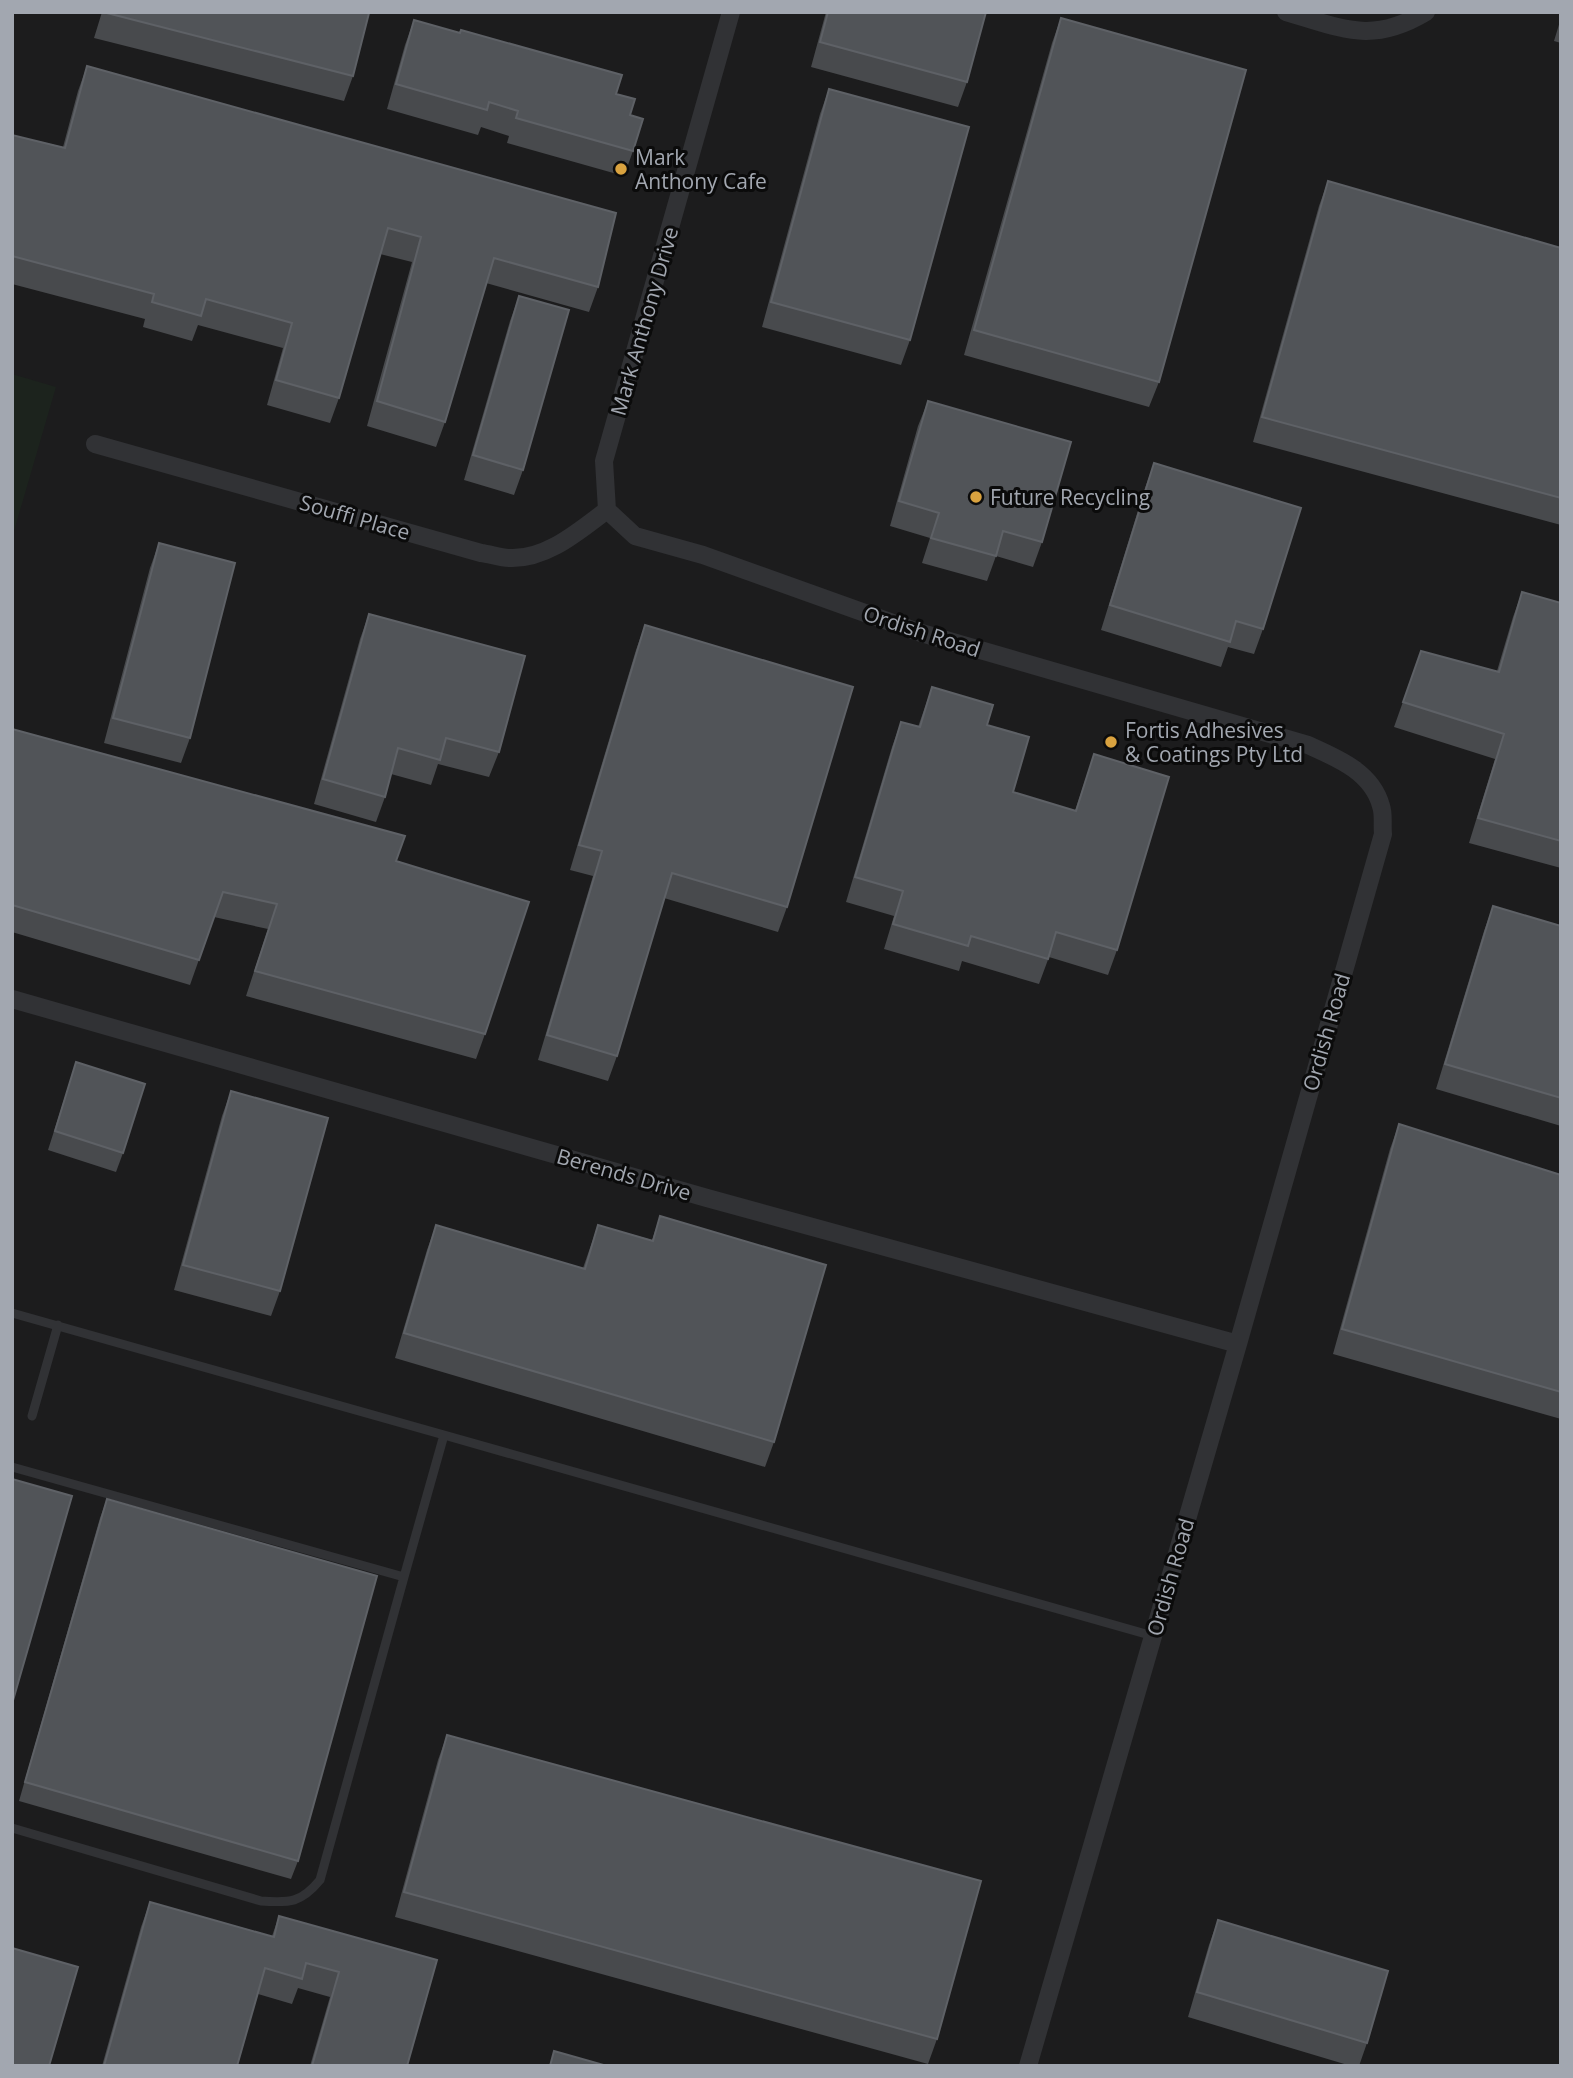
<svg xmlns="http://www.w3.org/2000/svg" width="1573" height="2078" font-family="'Open Sans',sans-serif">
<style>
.built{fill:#1c1c1d}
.green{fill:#1c231d}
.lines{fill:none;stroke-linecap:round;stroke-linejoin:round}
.lane{stroke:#313235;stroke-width:9}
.street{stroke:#313235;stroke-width:18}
.wall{fill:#484a4d}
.building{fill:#515458;stroke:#5e6166;stroke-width:2}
.poi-dot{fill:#d9a23f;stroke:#0b0b0b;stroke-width:2.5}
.labels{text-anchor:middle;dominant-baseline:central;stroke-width:6;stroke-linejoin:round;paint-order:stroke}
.poi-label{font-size:21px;fill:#a2a7b0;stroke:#0b0b0b;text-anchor:start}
.street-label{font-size:21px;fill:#a2a7b0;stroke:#0b0b0b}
</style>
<rect width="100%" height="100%" fill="#0f1011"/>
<!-- built -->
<path class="built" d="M12,12h1549v2054h-1549z"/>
<!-- green -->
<path class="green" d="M12,374l44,13 -44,151z"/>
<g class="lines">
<!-- lane -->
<path class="lane" d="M12,1313l432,122
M32,1416l26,-91
M12,1467l392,110 40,-142 709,201
M12,1828l249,73c29,2 40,2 59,-21l84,-303"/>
<!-- street -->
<path class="street" d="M1286,12c56,16 85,33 140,0
M95,444l386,109c9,1 19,5 28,5 37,2 70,-27 98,-48
M607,510l28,26 68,19 215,77 390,113c29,13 64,27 73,61 3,8 1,19 2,28l-145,510 -210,722
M607,510l-3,-49 127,-449
M12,999l695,199 531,146"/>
</g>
<!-- wall -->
<path class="wall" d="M102,12l267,1 -16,63 -9,25 -250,-63z
M826,12h160l-19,70 -9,25 -147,-40z
M1061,18l98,364 -10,25 -185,-52 88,-312z
M1561,18v25l-7,-2z
M414,20l202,74 14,21 3,36 -9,25 -117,-33 2,-7 -28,-9 -3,8 -91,-26 18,-64z
M87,66l511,221 -9,25 -103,-29 -41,139 -9,25 -69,-21 45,-164 -32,-8 -41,144 -9,25 -63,-18 16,-57 -85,-23 -6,16 -49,-14 2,-8 -133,-35v-149l51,12 15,-56z
M829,89l81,251 -9,25 -139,-38 58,-213z
M1328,181l233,67v277l-308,-83 66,-236z
M519,296l4,174 -9,25 -50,-15 46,-159z
M928,401l114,141 -9,25 -37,-11 -9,25 -65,-18 8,-25 -40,-12 28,-100z
M1154,463l109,166 -9,25 -26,-7 -7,20 -120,-37 44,-142z
M159,543l31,195 -9,25 -77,-20 46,-175z
M1522,592l39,11v265l-92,-25 26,-84 -101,-32 27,-76 76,20 16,-54z
M369,614l130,138 -10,25 -51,-13 -7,21 -40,-11 -6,23 -9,25 -62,-18 46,-165z
M645,625l142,282 -9,25 -114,-34 -47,158 -9,25 -70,-21 55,-184 -23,-6 66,-220z
M932,687l55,38 26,67 62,19 19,-57 23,196 -9,25 -59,-18 -10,27 -77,-23 -3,10 -75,-22 10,-33 -48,-14 46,-155 9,-25 17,5z
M12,729l384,132 89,173 -9,25 -230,-63 22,-67 -54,-12 -24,68 -178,-53z
M1493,906l68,20v200l-125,-37 48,-158z
M76,1062l47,91 -7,19 -68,-22z
M231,1091l49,200 -9,25 -97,-26 48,-174z
M1399,1124l162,51v244l-228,-65 57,-205z
M660,1216l114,226 -9,25 -370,-109 32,-108 9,-25 147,43 15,-43 54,15z
M107,1499l191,362 -7,18 -272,-78 81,-283z
M447,1735l490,304 -9,25 -533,-147 43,-157z
M150,1902l122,34 7,-20 158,44 -30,106h-97l20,-69 -32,-9 -6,16 -34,-10 -21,72h-135l39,-139z
M1218,1920l149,123 -8,23h-8l-163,-49 21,-72z"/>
<!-- building -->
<path class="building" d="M103,12h265l1,1 -16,63z
M828,12h158l-19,70 -147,-40z
M1061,18l185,52 -87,312 -185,-52z
M414,20l46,13 1,-3 161,45 -6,19 19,5 -5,16 13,4 -10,32 -117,-33 2,-7 -29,-9 -2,8 -91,-26z
M87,66l529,147 -18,74 -104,-29 -49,164 -68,-21 44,-164 -33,-9 -49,170 -63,-18 16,-57 -86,-24 -5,17 -49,-14 2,-8 -142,-38v-121l53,13z
M829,89l140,38 -59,213 -139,-38z
M1328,181l233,67v250l-299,-81z
M519,296l50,14 -46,160 -50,-15z
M928,401l143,41 -29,100 -39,-11 -7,25 -65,-18 8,-25 -40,-12z
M1154,463l147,45 -38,121 -27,-8 -6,21 -120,-37z
M159,543l76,20 -45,175 -77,-20z
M1522,592l39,11v238l-83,-23 26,-84 -101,-32 18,-51 78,21z
M369,614l156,42 -26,96 -53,-14 -6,22 -42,-12 -13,49 -62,-18z
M645,625l208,62 -66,220 -115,-34 -55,183 -70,-21 55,-184 -23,-6z
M932,687l61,18 -6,20 42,12 -16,55 63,19 18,-57 75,23 -52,173 -61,-18 -8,27 -77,-23 -3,10 -75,-22 10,-33 -48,-14 46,-155 19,5z
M12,729l393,107 -9,25 133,41 -44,132 -230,-63 22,-67 -54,-12 -24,68 -187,-55z
M1493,906l68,20v172l-116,-34z
M76,1062l69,22 -22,69 -68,-22z
M231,1091l97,27 -48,173 -97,-26z
M1399,1124l162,51v217l-219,-63z
M660,1216l166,49 -52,177 -370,-109 32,-108 149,44 13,-44 55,16z
M12,1479l60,17 -60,208z
M107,1499l270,77 -79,285 -273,-79z
M447,1735l534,146 -44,158 -533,-147z
M150,1902l124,35 5,-21 158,44 -30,106h-95l27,-94 -33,-9 -4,16 -37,-11 -28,98h-133z
M1218,1920l170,51 -21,72 -170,-51z
M12,1948l66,19 -29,99h-37z
M554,2051l53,15h-57z"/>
<!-- markers -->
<g class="poi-dot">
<circle cx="621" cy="169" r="7"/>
<circle cx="976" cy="497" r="7"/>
<circle cx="1111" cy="742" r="7"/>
</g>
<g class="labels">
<!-- poi labels -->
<g class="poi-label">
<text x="635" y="157">Mark<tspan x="635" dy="24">Anthony Cafe</tspan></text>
<text x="990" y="497">Future Recycling</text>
<text x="1125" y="730">Fortis Adhesives<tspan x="1125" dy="24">&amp; Coatings Pty Ltd</tspan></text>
</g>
<!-- street labels -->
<g class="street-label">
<text transform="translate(644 321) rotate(-74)">Mark Anthony Drive</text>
<text transform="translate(355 517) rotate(16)">Souffi Place</text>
<text transform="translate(922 631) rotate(18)">Ordish Road</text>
<text transform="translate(1326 1032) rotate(-74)">Ordish Road</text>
<text transform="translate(624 1174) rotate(16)">Berends Drive</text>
<text transform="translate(1170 1577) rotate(-74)">Ordish Road</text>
</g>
</g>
<!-- border -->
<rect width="1573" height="2078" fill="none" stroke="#a2a7b0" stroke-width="28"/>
</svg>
